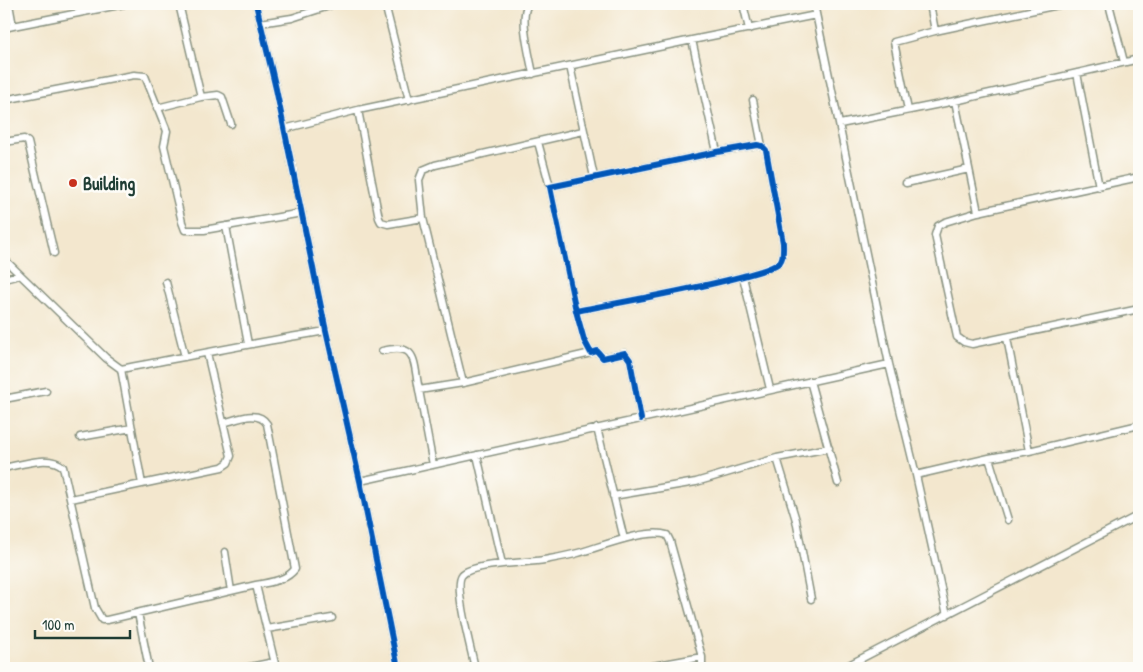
<svg xmlns="http://www.w3.org/2000/svg" width="1143" height="672" font-family="'Patrick Hand',sans-serif">
<style>
.lines{fill:none;stroke-linecap:round;stroke-linejoin:round}
.street-casing{stroke:#899281;stroke-width:9}
.street{stroke:#fff;stroke-width:6}
.cycleway-casing{stroke:#fdfcf7;stroke-width:9}
.cycleway{stroke:#0057b8;stroke-width:6}
.poi-dot{fill:#c8321e;stroke:#fdfcf7;stroke-width:2}
.labels{text-anchor:middle;dominant-baseline:central;stroke-width:5;stroke-linejoin:round;paint-order:stroke}
.poi-label{font-size:18px;font-weight:bold;fill:#1f3d34;stroke:#fdfcf7;text-anchor:start}
</style>
<rect width="100%" height="100%" fill="#fdfcf7"/>
<filter id="ink" filterUnits="userSpaceOnUse"><feTurbulence type="fractalNoise" baseFrequency=".02" numOctaves="2"/><feDisplacementMap in="SourceGraphic" scale="10" xChannelSelector="R" yChannelSelector="G"/><feConvolveMatrix kernelMatrix="1 2 1 2 8 2 1 2 1" color-interpolation-filters="sRGB"/></filter>
<filter id="wash" filterUnits="userSpaceOnUse"><feTurbulence type="fractalNoise" baseFrequency=".0096" numOctaves="4" result="noise"/><feDisplacementMap in="SourceGraphic" scale="20" xChannelSelector="R" yChannelSelector="G"/><feGaussianBlur stdDeviation="1.12" result="paint"/><feColorMatrix in="noise" values="0 0 0 0 0 0 0 0 0 0 0 0 0 0 0 0 0 1.4 0 .05"/><feComposite in="paint" operator="in"/></filter>
<g filter="url(#wash)">
<rect width="100%" height="100%" fill="#f3e7ce"/>
</g>
<g filter="url(#ink)">
<g class="lines">
<defs>
<path id="street" d="M9,4l4,22 111,-22
M256,4l20,85 50,242 34,150 38,187
M385,4l24,96
M528,4c-9,14 2,53 5,70
M743,4l6,25
M814,4l75,360 27,111 31,140
M930,4l5,27
M1109,4l15,58
M260,23l32,-5 37,-12
M4,28l9,-2
M570,66l24,111
M1077,73l22,114
M201,97l17,-2 4,2 9,27
M4,100l119,-23 11,-2 11,1 22,55 -3,15 18,76 3,8h19l98,-17
M753,100l9,46
M955,101l23,111
M157,108l44,-11 -22,-93
M358,110l21,108 2,4 7,2 35,-6
M908,110l-14,-68 41,-11 128,-27
M840,124l115,-23 184,-42
M284,129l74,-19 334,-70
M583,131l-148,34 -12,5 -4,10 4,38 40,165 128,-30
M1139,134v12
M4,142l20,-3 4,3 26,111
M538,142l12,45
M717,152l-25,-112 124,-25
M1139,177l-161,35 -33,10 -7,4 -3,9 22,102 7,5 8,2 167,-35
M906,183l63,-14
M226,226l22,118
M4,259l102,99 15,11c69,-13 136,-27 205,-38
M743,277l27,112
M4,279l16,-4
M166,282l19,75
M576,311c30,-6 191,-34 204,-49 4,-5 3,-13 3,-19l-17,-93 -4,-4 -5,-1 -40,7 -167,35 26,124 8,29 7,13 6,-2 6,7 22,-5 5,7 11,59
M1007,338l22,113
M382,351c36,-9 31,10 37,39
M1139,361v13
M121,369l21,115
M810,381l28,102
M4,399l42,-8
M223,423c13,-3 35,-14 44,1l28,145c-9,12 -25,13 -39,16
M597,428l27,111
M80,437l52,-9
M477,455l25,109
M777,458l19,62 15,79
M989,458l19,62
M433,465l-14,-75 44,-7
M4,468c16,-3 46,-14 59,-1l32,141 7,12h5l149,-35 20,83
M916,475l73,-17 40,-7 110,-26
M360,481l529,-117
M613,496l83,-14 81,-24 52,-10
M71,499l151,-32 6,-4 3,-7 -24,-103
M225,552l6,39
M138,613l11,55
M267,629l65,-11
M245,668l29,-6
M475,668c-3,-15 -22,-83 -13,-93 10,-12 66,-12 82,-15 11,-2 23,-4 34,-7 22,-6 68,-25 89,-18l3,6 32,116v11
M642,668l60,-11
M843,668l296,-153"/>
</defs>
<!-- street casing -->
<use href="#street" class="street-casing"/>
<!-- street -->
<use href="#street" class="street"/>
<defs>
<path id="cycleway" d="M256,4l20,85 50,242 34,150 38,187
M576,311c30,-6 191,-34 204,-49 4,-5 3,-13 3,-19l-17,-93 -4,-4 -5,-1 -40,7 -167,35 26,124 8,29 7,13 6,-2 6,7 22,-5 5,7 11,59"/>
</defs>
<!-- cycleway casing -->
<use href="#cycleway" class="cycleway-casing"/>
<!-- cycleway -->
<use href="#cycleway" class="cycleway"/>
</g>
</g>
<!-- markers -->
<circle class="poi-dot" cx="73" cy="183" r="5"/>
<g class="labels">
<!-- poi labels -->
<g class="poi-label">
<text x="83" y="183">Building</text>
</g>
</g>
<!-- margin -->
<rect width="1143" height="672" fill="none" stroke="#fdfcf7" stroke-width="20"/>
<!-- scale -->
<path d="M35 630v8h95v-8" fill="none" stroke="#1f3d34" stroke-width="2.5"/>
<text x="42" y="630" font-size="15" fill="#1f3d34" stroke="#fdfcf7" stroke-width="4" paint-order="stroke">100 m</text>
</svg>
